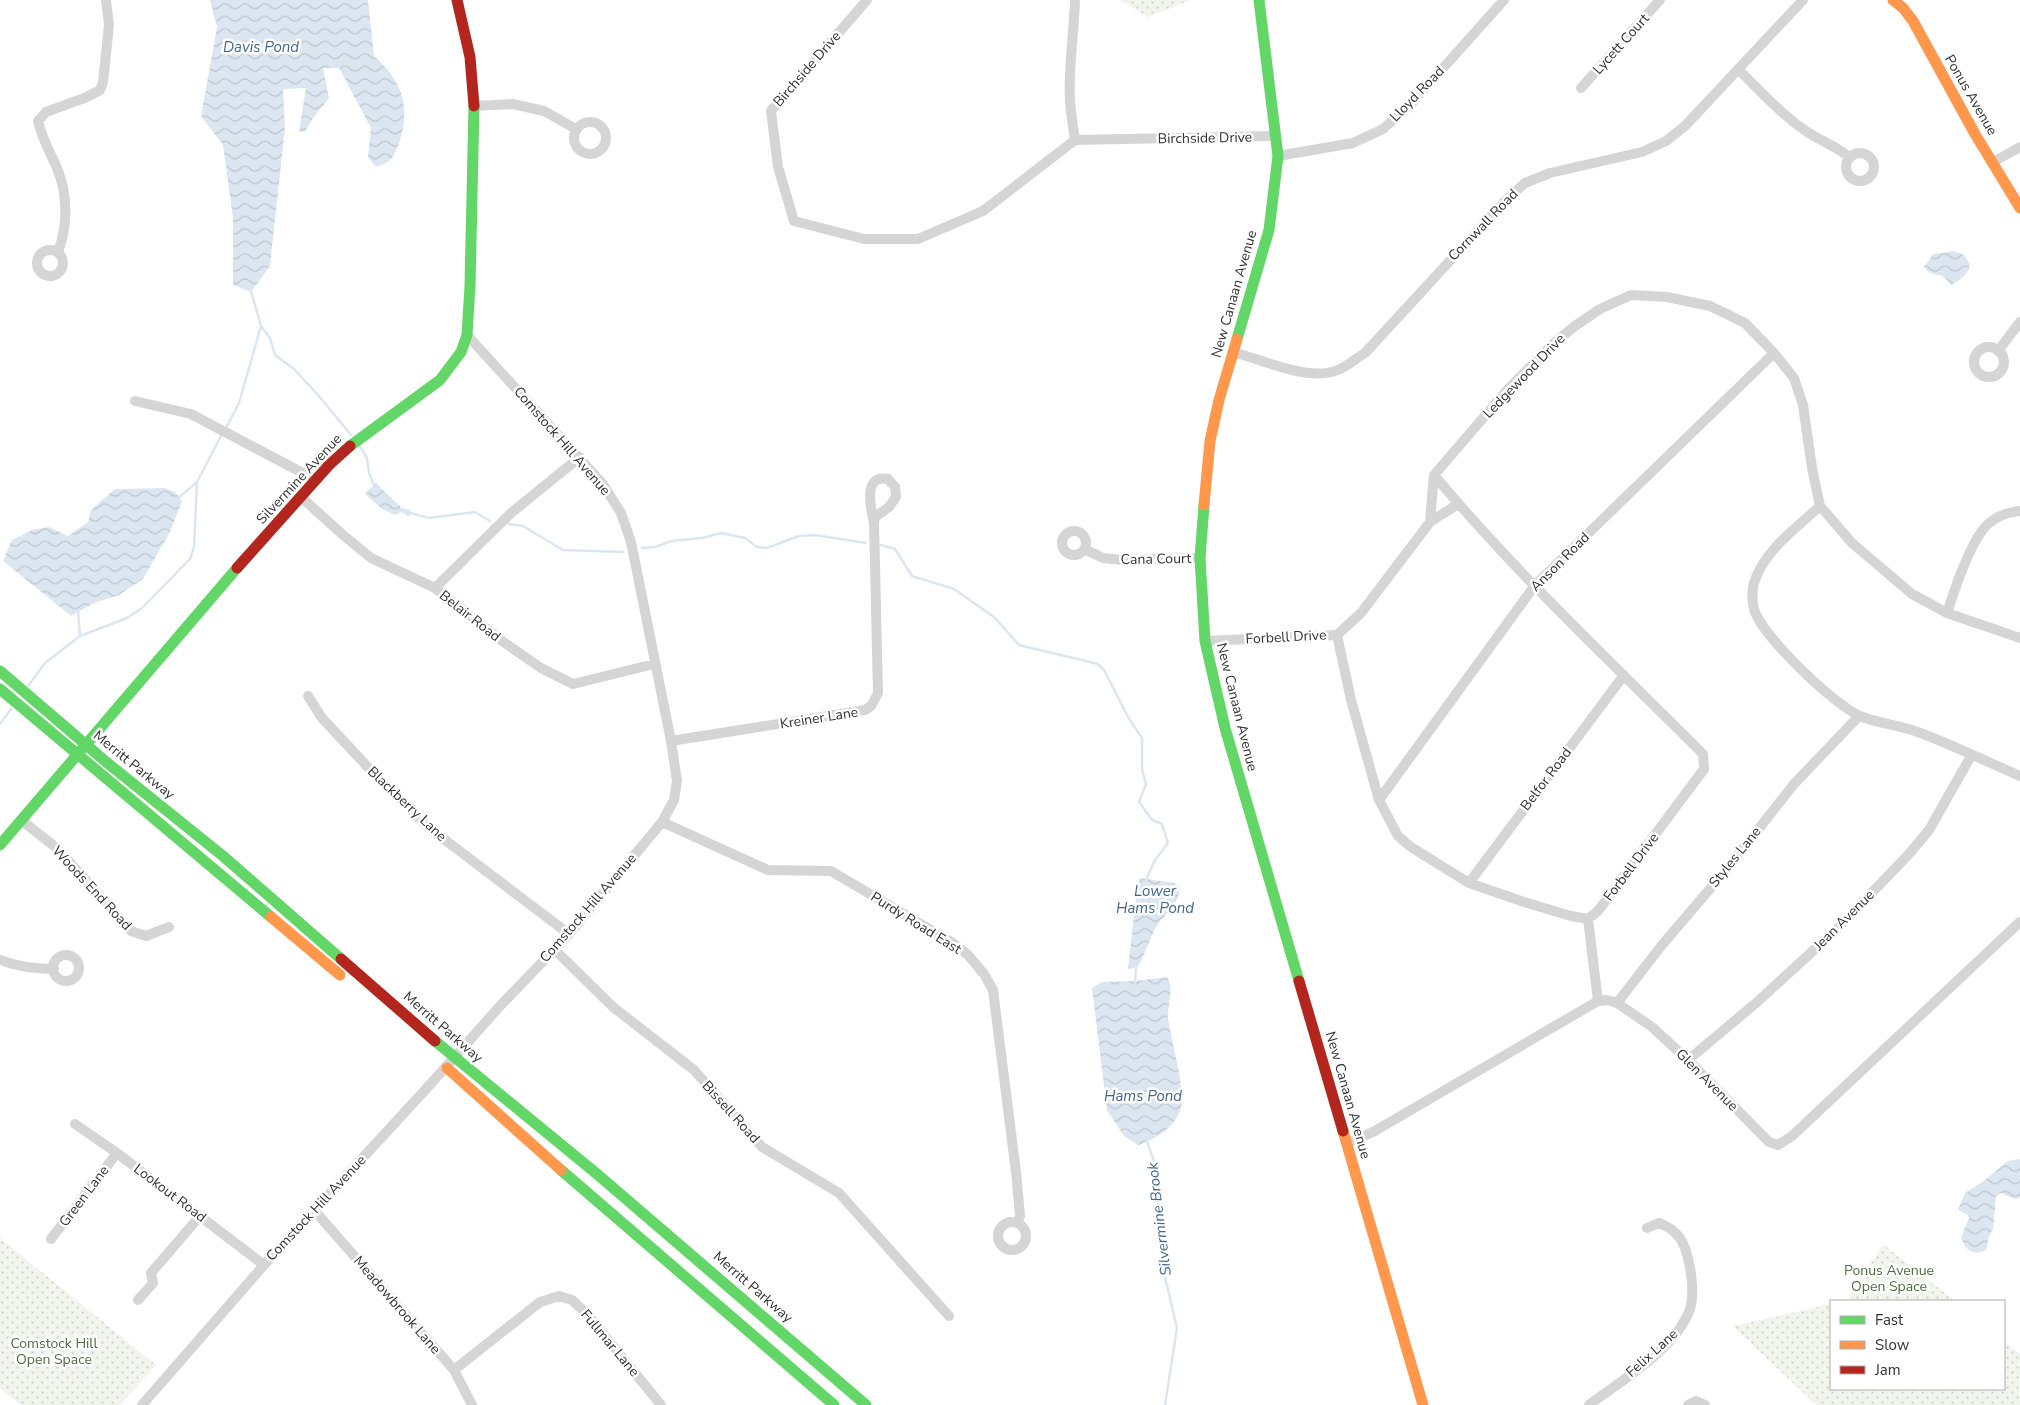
<svg xmlns="http://www.w3.org/2000/svg" width="2020" height="1405" font-family="'Nunito Sans',sans-serif">
<style>
.park{fill:url(#park-dots)}
.water{fill:url(#water-waves)}
.lines{fill:none;stroke-linecap:round;stroke-linejoin:round}
.stream{stroke:#dce6f1;stroke-width:2.5}
.street{stroke:#d5d5d5;stroke-width:10}
.fast{stroke:#63d668;stroke-width:11}
.slow{stroke:#ff974d;stroke-width:11}
.jam{stroke:#b3261e;stroke-width:11}
.labels{text-anchor:middle;dominant-baseline:central;stroke-width:5;stroke-linejoin:round;paint-order:stroke}
.street-label{font-size:14px;fill:#313131;stroke:#fff}
.park-label{font-size:14px;fill:#4e6b3f;stroke:#fff}
.water-label{font-size:15px;font-style:italic;fill:#416790;stroke:#fff}
</style>
<defs>
<pattern id="park-dots" width="8" height="8" patternUnits="userSpaceOnUse" patternTransform="scale(1.25)"><rect width="8" height="8" fill="#f1f5ed"/><path d="M2 2h.1M6 6h.1" fill="none" stroke="#cfd2cc" stroke-width="1.8" stroke-linecap="round"/></pattern>
<pattern id="water-waves" width="16" height="10" patternUnits="userSpaceOnUse" patternTransform="scale(1.25)"><rect width="16" height="10" fill="#dce6f1"/><path d="M0 5q4-4 8 0t8 0" fill="none" stroke="#bdc6cf"/></pattern>
</defs>
<rect width="100%" height="100%" fill="#fff"/>
<!-- park -->
<path class="park" d="M1120,0h71l-43,17z
M0,1238l156,127 -36,40h-99l-21,-17z
M1883,1244l72,57h-110l3,-1z
M1831,1304v85h173v-48l16,13v51h-204l-83,-79z"/>
<!-- water -->
<path class="water" d="M210,0h158l6,56c27,24 37,49 26,84 -6,16 -7,22 -24,27l-8,-10 3,-29 -32,-60h-16l6,30 -16,20 -8,14 -6,-1 7,-43 -23,1 2,39 -15,138 -19,26 -18,-7v-67l-10,-73 -22,-29 16,-89z
M1954,251l10,4 6,9c-1,10 -11,17 -19,21 -3,-3 -5,-7 -9,-9 -8,-3 -13,-1 -18,-9l9,-13z
M376,483l26,25 9,2 -1,5 -2,1 -6,-4 -7,3 -13,-6 -17,-15z
M165,488l10,4 7,9 -12,31 -27,47 -24,16 -25,8 -23,13 -68,-55 9,-21 20,-10 17,-3 19,9 20,-14 3,-12 24,-21z
M1140,878l34,5 6,4c-2,23 -17,26 -26,44 -6,12 -10,25 -16,36l-10,2 8,-72z
M1167,977c8,12 0,28 1,41 4,26 13,54 14,80 1,24 -24,41 -44,47l-14,-9 -17,-26 -15,-122 10,-6 33,-1z
M2020,1159v39l-6,1 -13,-6 -5,3 -3,33 -4,7 -3,14c-13,7 -21,0 -25,-13l8,-19 -1,-3 -10,-5 7,-17 20,-13 23,-19z"/>
<g class="lines">
<!-- stream -->
<path class="stream" d="M261,326l9,12 5,17 19,14 25,27 32,39
M225,430l14,-27 22,-77 -10,-35
M359,445l8,13 2,15 6,15
M177,499l20,-17
M410,513l19,5 46,-6 15,9
M508,524l15,2 40,24 60,2
M881,545l14,4 17,27 42,13 40,28 25,28 79,19 6,6 24,47 14,21v31l4,15 -7,18 13,18 10,4 6,19 -13,17 -10,22
M642,548l13,-1 16,-6 31,-3 19,-5 24,5 12,9 10,1 32,-12 16,-1 51,8
M78,610l2,26
M28,686l17,-23 35,-27 47,-18 14,-9 49,-50 4,-12 3,-65 25,-48
M0,724l11,-15
M1135,984l1,-17
M1147,1141l9,26 8,106 13,55 -12,77"/>
<!-- street -->
<path class="street" d="M867,0l-96,111 7,56 16,54 70,18h54l65,-28 92,-71 199,-4
M1075,0c-1,34 -7,68 -5,101 1,13 3,26 5,39
M1739,70c22,22 44,46 70,63 14,9 27,13 40,24
M1581,88l79,-88
M474,106l39,-2 31,7 32,18
M574 138a16 16 0 1 1 32 0a16 16 0 1 1-32 0Z
M1846 167a14 14 0 1 1 28 0a14 14 0 1 1-28 0Z
M1278,156l75,-13 30,-14 27,-24 94,-105
M1993,162l27,-15
M37 263a13 13 0 1 1 26 0a13 13 0 1 1-26 0Z
M58,252c10,-26 10,-58 -1,-84 -7,-16 -15,-29 -19,-47l8,-9 41,-15 13,-7 3,-8 6,-57 -3,-25
M1974 362a15 15 0 1 1 30 0a15 15 0 1 1-30 0Z
M1998,351l22,-29
M1233,352c30,8 76,30 105,18 10,-4 18,-12 27,-17l140,-152 20,-18 25,-10 92,-21 24,-11 19,-15 118,-126
M135,401l56,13 125,66
M1434,475c83,99 178,188 269,279l1,15 -106,142 -10,8 -17,-3 -47,-14 -55,-19 -58,-36 -13,-11 -19,-36 -28,-100 -14,-65 24,-22 69,-91z
M1434,475l75,-87 45,-45 21,-17 25,-17 31,-14 36,2 43,9 35,17 29,30 20,25 9,27 9,63 8,38 32,37 60,51 35,19 73,25
M301,497l42,38 28,23 64,30 67,53 39,27 32,16 81,-20
M1820,506c-23,22 -56,44 -66,77 -2,8 -2,18 0,26 7,26 81,97 106,107 17,7 37,9 55,15 36,13 70,30 105,45
M1430,522l28,-18
M1062 543a12 12 0 1 1 24 0a12 12 0 1 1-24 0Z
M1084,549l19,9 20,2 77,-2
M435,588l76,-75 69,-56
M1947,613c7,-22 24,-74 41,-89 9,-8 20,-12 32,-13
M1205,641l132,-6
M308,696l14,22 56,60 50,49 141,107
M671,741l194,-31 6,-4 7,-13 -4,-170 1,-6 14,-10 7,-10 -1,-10 -7,-8c-26,-5 -17,30 -14,44
M1379,800l156,-215 239,-232
M21,820l37,29 73,82 15,5 23,-9
M662,822l106,48 63,1 122,72 15,12 16,19 9,16 2,16 21,166 4,44 -3,7
M1469,883l155,-208
M1588,919l10,82
M554,949l59,58 81,63 68,77 77,46 110,123
M53 968a13 13 0 1 1 26 0a13 13 0 1 1-26 0Z
M0,960c18,7 34,9 54,9
M1617,1003l45,-58 64,-75 68,-86 65,-68
M1688,1060l68,-57 82,-75 71,-74 20,-24 42,-74
M75,1124l42,29 147,112
M1347,1143l26,-11 225,-131 9,-1 10,3 35,24 36,33 81,82 9,3 14,-9 228,-214
M314,1210l140,160 18,35
M998 1236a14 14 0 1 1 28 0a14 14 0 1 1-28 0Z
M51,1239l66,-86
M138,1300l15,-17 -2,-10 49,-57
M454,1370l86,-68 19,-6 13,4 15,14 74,91
M142,1405l122,-140 163,-177 73,-82 69,-72 93,-112 12,-22 3,-19 -6,-40 -40,-199 -10,-29 -19,-30 -135,-148
M1589,1405c33,-25 87,-56 101,-96 4,-13 2,-33 -1,-46 -4,-21 -10,-32 -30,-40l-12,5
M1688,1405l8,-4 9,4"/>
<!-- fast -->
<path class="fast" d="M1237,339l32,-109 9,-74 -19,-156
M350,446l90,-66 21,-28 6,-17 3,-49 4,-180
M1204,505l-4,53 5,83 20,87 74,253
M0,671l105,90 118,95 118,103
M0,689l271,228
M0,845l237,-277
M435,1041l162,133 269,231
M561,1170l273,235"/>
<!-- slow -->
<path class="slow" d="M1893,0l10,8 10,13 62,113 45,74
M1204,505l6,-64 9,-41 18,-61
M271,917l69,58
M447,1068l114,102
M1343,1131l80,274"/>
<!-- jam -->
<path class="jam" d="M457,0l13,57 4,49
M237,568l92,-103 21,-19
M341,959l94,82
M1299,981l44,150"/>
</g>
<g class="labels">
<!-- street labels -->
<g class="street-label">
<text transform="translate(1621 44) rotate(-48)">Lycett Court</text>
<text transform="translate(807 69) rotate(-49)">Birchside Drive</text>
<text transform="translate(1417 94) rotate(-46)">Lloyd Road</text>
<text transform="translate(1971 95) rotate(60)">Ponus Avenue</text>
<text transform="translate(1205 138) rotate(-1)">Birchside Drive</text>
<text transform="translate(1483 225) rotate(-46)">Cornwall Road</text>
<text transform="translate(1234 294) rotate(-74)">New Canaan Avenue</text>
<text transform="translate(1524 376) rotate(-46)">Ledgewood Drive</text>
<text transform="translate(562 441) rotate(49)">Comstock Hill Avenue</text>
<text transform="translate(299 479) rotate(-47)">Silvermine Avenue</text>
<text transform="translate(1156 559) rotate(-1)">Cana Court</text>
<text transform="translate(1560 562) rotate(-45)">Anson Road</text>
<text transform="translate(470 616) rotate(38)">Belair Road</text>
<text transform="translate(1286 637) rotate(-3)">Forbell Drive</text>
<text transform="translate(1237 707) rotate(76)">New Canaan Avenue</text>
<text transform="translate(819 718) rotate(-9)">Kreiner Lane</text>
<text transform="translate(134 765) rotate(39)">Merritt Parkway</text>
<text transform="translate(1546 779) rotate(-53)">Belfor Road</text>
<text transform="translate(407 804) rotate(43)">Blackberry Lane</text>
<text transform="translate(1735 857) rotate(-51)">Styles Lane</text>
<text transform="translate(1631 867) rotate(-53)">Forbell Drive</text>
<text transform="translate(92 888) rotate(47)">Woods End Road</text>
<text transform="translate(588 908) rotate(-49)">Comstock Hill Avenue</text>
<text transform="translate(1844 920) rotate(-45)">Jean Avenue</text>
<text transform="translate(916 923) rotate(32)">Purdy Road East</text>
<text transform="translate(443 1027) rotate(41)">Merritt Parkway</text>
<text transform="translate(1707 1080) rotate(45)">Glen Avenue</text>
<text transform="translate(1348 1095) rotate(74)">New Canaan Avenue</text>
<text transform="translate(731 1112) rotate(48)">Bissell Road</text>
<text transform="translate(170 1193) rotate(37)">Lookout Road</text>
<text transform="translate(84 1196) rotate(-53)">Green Lane</text>
<text transform="translate(316 1208) rotate(-47)">Comstock Hill Avenue</text>
<text transform="translate(753 1287) rotate(41)">Merritt Parkway</text>
<text transform="translate(397 1305) rotate(49)">Meadowbrook Lane</text>
<text transform="translate(610 1343) rotate(50)">Fullmar Lane</text>
<text transform="translate(1652 1353) rotate(-42)">Felix Lane</text>
</g>
<!-- park labels -->
<g class="park-label">
<text x="1889" y="1270">Ponus Avenue<tspan x="1889" dy="16">Open Space</tspan></text>
<text x="54" y="1343">Comstock Hill<tspan x="54" dy="16">Open Space</tspan></text>
</g>
<!-- water labels -->
<g class="water-label">
<text x="261" y="47">Davis Pond</text>
<text x="1155" y="891">Lower<tspan x="1155" dy="17">Hams Pond</tspan></text>
<text x="1143" y="1096">Hams Pond</text>
<text transform="translate(1159 1219) rotate(-97)">Silvermine Brook</text>
</g>
</g>
<!-- legend -->
<rect x="1830" y="1300" width="175" height="90" fill="#ffffff" stroke="#adadad"/>
<rect x="1840" y="1316" width="25" height="8" fill="#63d668" stroke="#adadad"/>
<text x="1875" y="1325" font-size="15" fill="#313131">Fast</text>
<rect x="1840" y="1341" width="25" height="8" fill="#ff974d" stroke="#adadad"/>
<text x="1875" y="1350" font-size="15" fill="#313131">Slow</text>
<rect x="1840" y="1366" width="25" height="8" fill="#b3261e" stroke="#adadad"/>
<text x="1875" y="1375" font-size="15" fill="#313131">Jam</text>
</svg>
